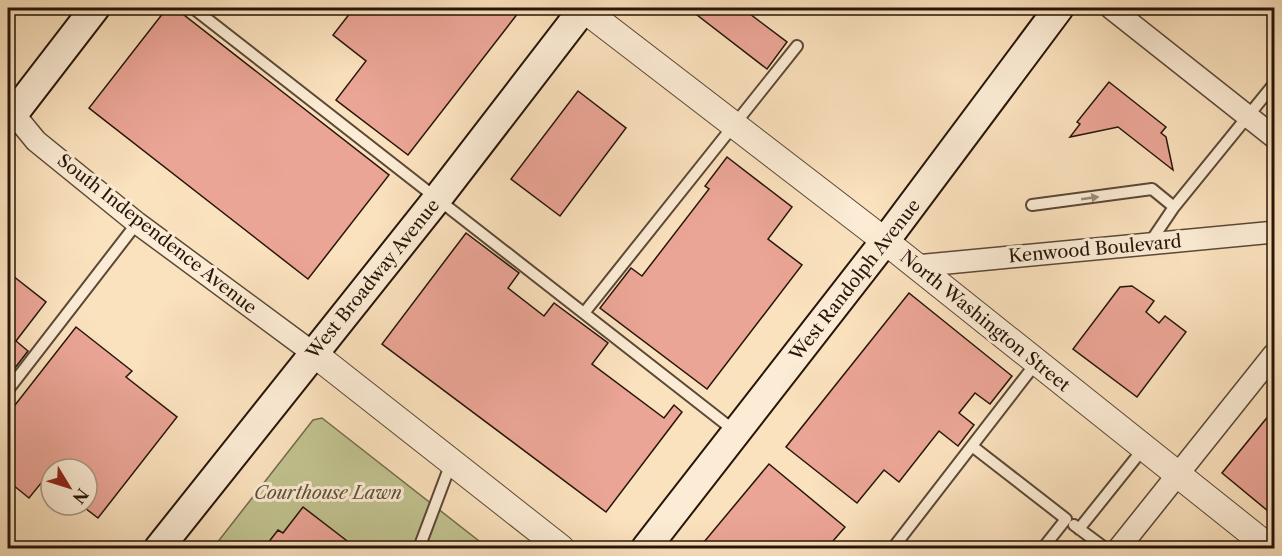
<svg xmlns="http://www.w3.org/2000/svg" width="1282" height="556" font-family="'Libre Caslon Text',serif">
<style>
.green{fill:#c1c390;stroke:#746c4c;stroke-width:1.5}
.building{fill:#eba596;stroke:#261509;stroke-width:1.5}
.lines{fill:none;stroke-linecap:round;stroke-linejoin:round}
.service-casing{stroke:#5b4836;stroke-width:14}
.minor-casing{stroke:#5b4836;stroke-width:24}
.tertiary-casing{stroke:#5b4836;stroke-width:28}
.secondary-casing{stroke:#261509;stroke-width:32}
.service{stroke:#fcecd5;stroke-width:10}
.minor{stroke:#fcecd5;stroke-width:21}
.tertiary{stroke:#fcecd5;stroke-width:26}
.secondary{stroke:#fcecd5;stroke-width:28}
.oneway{fill:#9c8b79}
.labels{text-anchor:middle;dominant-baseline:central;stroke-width:6;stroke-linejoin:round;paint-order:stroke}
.street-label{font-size:18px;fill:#261509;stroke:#fcecd5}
.park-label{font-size:18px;font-style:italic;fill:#5c5238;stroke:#fcecd5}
</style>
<rect width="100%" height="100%" fill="#fbe2be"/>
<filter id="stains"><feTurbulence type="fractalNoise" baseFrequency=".00333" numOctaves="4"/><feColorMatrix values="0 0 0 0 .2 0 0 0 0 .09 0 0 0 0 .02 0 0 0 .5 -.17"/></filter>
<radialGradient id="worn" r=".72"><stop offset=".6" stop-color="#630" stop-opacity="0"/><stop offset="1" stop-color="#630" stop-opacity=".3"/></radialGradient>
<!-- green -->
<path class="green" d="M322,418l166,130h-275l100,-128z"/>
<!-- building -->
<path class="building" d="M167,8h8l214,167 -81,104 -219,-171z
M354,8h168l-114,147 -72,-55 30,-39 -33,-26z
M688,8h54l45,34 -20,27z
M1109,82l57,45 -5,6 5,4 7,33 -55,-43 -48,10 10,-13 -3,-2z
M578,91l48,37 -66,88 -49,-37z
M727,157l65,50 -24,32 34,26 -95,124 -107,-81 31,-40 11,8 67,-87 -4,-3z
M466,233l53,40 -11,15 36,28 10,-13 54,40 -16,21 72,54 10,-13 8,7 -76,100 -224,-168z
M8,272l38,30 -30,39 12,10 -20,26z
M1132,286l22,15 -8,11 13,11 6,-7 21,16 -49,65 -64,-48 47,-62z
M909,293l103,83 -22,28 -15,-11 -16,20 15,12 -16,21 -19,-15 -40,51 -15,-12 -27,33 -71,-56z
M76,327l56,44 -6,6 51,40 -79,101 -17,-13h6v-36h-36v12l-5,-4 -17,21 -21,-17v-67z
M1274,409v107l-52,-43z
M769,464l76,63 -18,21h-128z
M303,507l52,40 -1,1h-90l14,-18 5,3z"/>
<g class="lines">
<defs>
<path id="service" d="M193,8l543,424
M1032,205l120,-16 22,18
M1149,244l25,-37 100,-123
M584,313l213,-267
M8,390l129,-167
M972,446l94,73 -23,29
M1074,525l31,23
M1079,529l64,-80
M419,548l32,-85
M893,548l143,-185"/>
<path id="minor" d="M1111,8l163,129
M8,107l28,34 101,82 176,130
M916,266l358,-34
M1119,548l155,-194"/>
<path id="tertiary" d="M582,8l303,233 385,307
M313,353l248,195"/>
<path id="secondary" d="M8,121l87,-113
M159,548l278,-349 147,-191
M646,548l239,-307 174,-233"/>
</defs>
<!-- service casing -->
<use href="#service" class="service-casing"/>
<!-- minor casing -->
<use href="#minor" class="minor-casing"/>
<!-- tertiary casing -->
<use href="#tertiary" class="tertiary-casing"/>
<!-- secondary casing -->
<use href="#secondary" class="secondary-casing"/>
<!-- service -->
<use href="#service" class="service"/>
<!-- minor -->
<use href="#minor" class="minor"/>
<!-- tertiary -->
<use href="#tertiary" class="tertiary"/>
<!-- secondary -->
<use href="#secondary" class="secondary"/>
</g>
<!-- one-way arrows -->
<defs><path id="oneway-solid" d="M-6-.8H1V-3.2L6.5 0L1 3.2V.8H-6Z" transform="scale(1.5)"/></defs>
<use class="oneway" href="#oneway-solid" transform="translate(1090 198) rotate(-8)"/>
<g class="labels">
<!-- street labels -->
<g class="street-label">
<text transform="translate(157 234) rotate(38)">South Independence Avenue</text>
<text transform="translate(1095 249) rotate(-5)">Kenwood Boulevard</text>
<text transform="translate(373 279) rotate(-51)">West Broadway Avenue</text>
<text transform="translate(855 280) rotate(-52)">West Randolph Avenue</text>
<text transform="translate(985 321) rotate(39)">North Washington Street</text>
</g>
<!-- park labels -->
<g class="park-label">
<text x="328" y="493">Courthouse Lawn</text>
</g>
</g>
<!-- margin -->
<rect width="1282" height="556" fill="none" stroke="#fbe2be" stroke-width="30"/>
<rect x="9" y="9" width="1264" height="538" fill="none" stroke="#261509" stroke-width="3"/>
<rect x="15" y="15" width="1252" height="526" fill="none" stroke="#261509" stroke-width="1.5"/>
<!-- north arrow -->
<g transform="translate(69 487) rotate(128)"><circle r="28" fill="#fcecd5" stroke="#a69683" stroke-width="1.5"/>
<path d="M0-4.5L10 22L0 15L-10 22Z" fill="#8f2418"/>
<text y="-9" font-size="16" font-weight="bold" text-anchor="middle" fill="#261509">N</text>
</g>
<rect width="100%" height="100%" filter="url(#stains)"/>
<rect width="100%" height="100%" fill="url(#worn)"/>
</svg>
